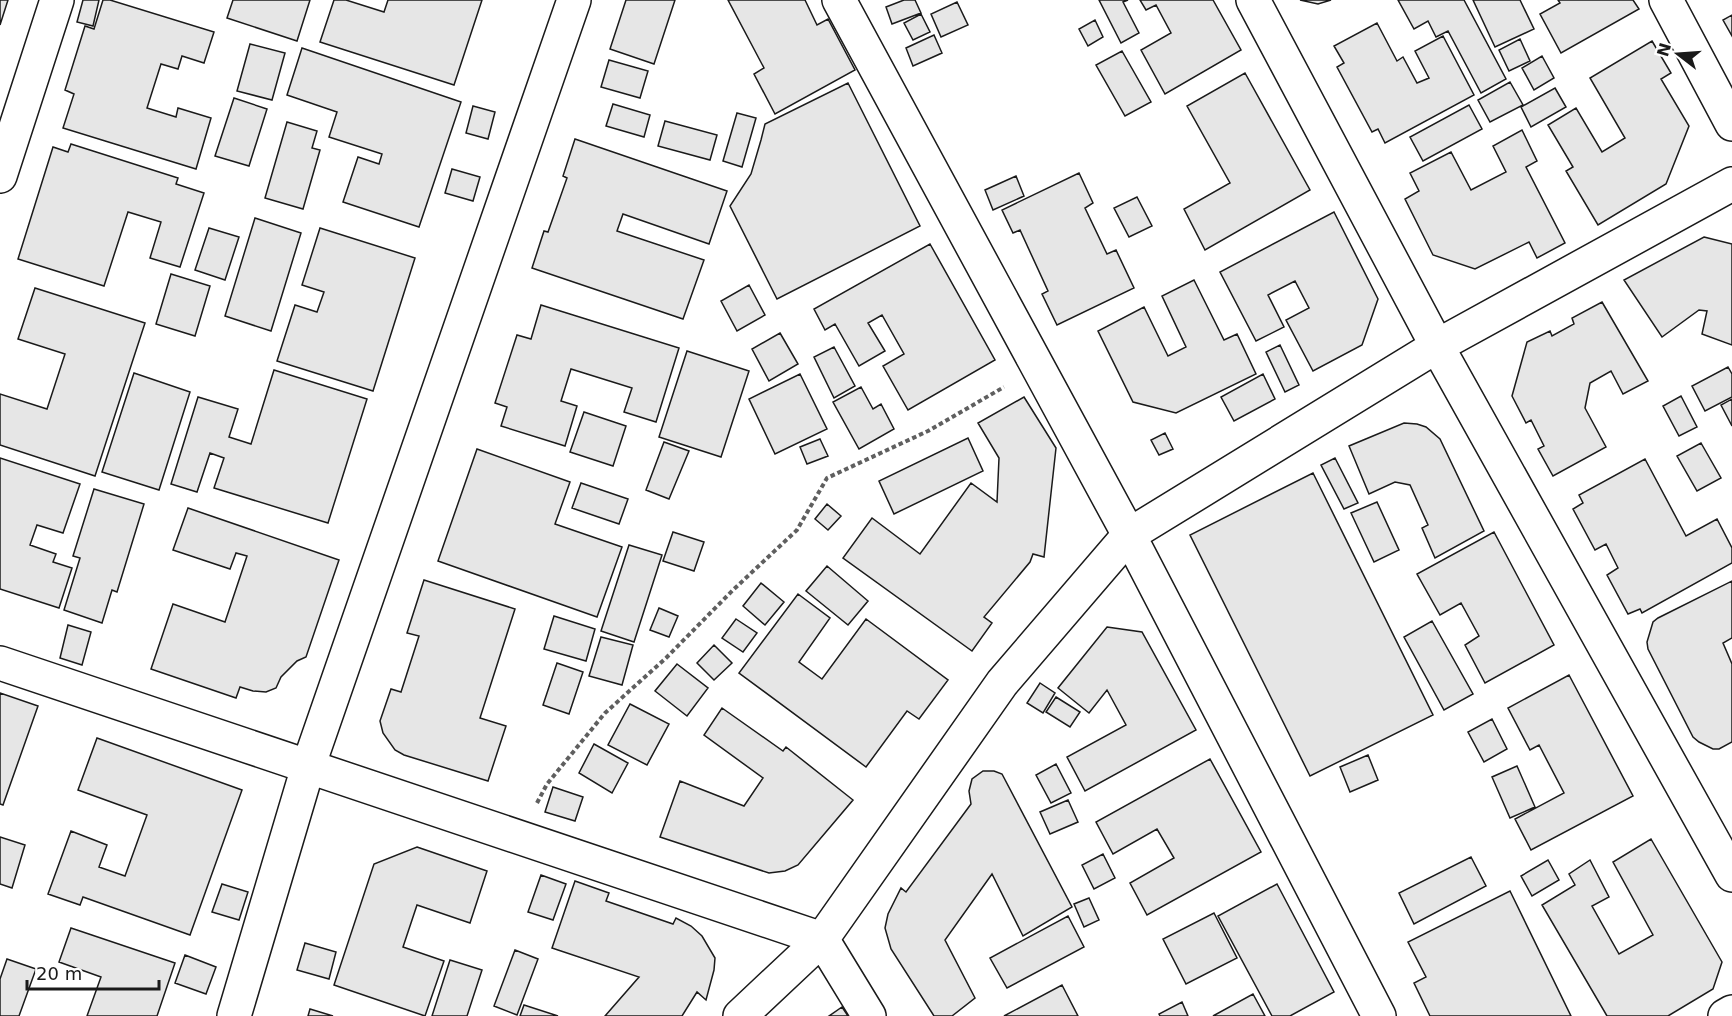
<svg xmlns="http://www.w3.org/2000/svg" width="1732" height="1016" font-family="'DejaVu Sans',sans-serif">
<style>
.building{fill:#e6e6e6;stroke:#1a1a1a;stroke-width:1.5}
.lines{fill:none;stroke-linecap:round;stroke-linejoin:round}
.street-casing{stroke:#1a1a1a;stroke-width:36}
.secondary-casing{stroke:#1a1a1a;stroke-width:36}
.path{stroke:#5f5f5f;stroke-width:4;stroke-dasharray:4.5 3;stroke-linecap:butt}
.street{stroke:#fff;stroke-width:33}
.secondary{stroke:#fff;stroke-width:33}
</style>
<rect width="100%" height="100%" fill="#fff"/>
<!-- building -->
<path class="building" d="M0,0h8l-8,25z
M83,0h16l-6,26 -16,-4z
M103,0h7l104,32 -10,31 -22,-7 -4,13 -17,-5 -14,44 29,9 2,-9 33,10 -15,51 -133,-41 11,-34 -9,-4 20,-64 9,3z
M233,0h77l-13,41 -70,-23z
M334,0h12l38,12 4,-12h94l-28,85 -134,-43z
M626,0h49l-21,64 -44,-15z
M728,0h77l12,25 11,-6 27,51 -80,44 -21,-40 10,-6z
M904,0h11l6,13 -29,11 -6,-17z
M1099,0h29l-5,2 16,31 -18,10z
M1140,0h73l28,50 -76,44 -24,-44 30,-17 -15,-28 -10,5z
M1300,0h31l-13,4z
M1398,0h66l42,79 -25,14 -33,-62 -12,6 -8,-16 -14,8z
M1473,0h47l14,29 -39,18z
M1558,0h75l6,9 -78,44 -21,-39 20,-11z
M957,2l11,23 -27,12 -10,-23z
M921,14l9,18 -17,8 -9,-17z
M1732,15v21l-9,-16z
M1095,20l8,17 -15,9 -9,-17z
M1377,23l20,38 6,-4 14,26 12,-5 -14,-27 28,-15 31,59 -89,48 -7,-14 -6,3 -35,-65 7,-4 -10,-17z
M934,35l8,18 -29,13 -7,-18z
M1520,39l10,22 -21,10 -10,-21z
M1652,41l19,32 -10,6 28,47 -23,58 -68,41 -32,-54 7,-4 -25,-42 28,-17 26,44 23,-14 -35,-60z
M250,44l35,9 -13,47 -35,-9z
M302,48l159,54 -42,125 -76,-25 15,-45 21,7 3,-10 -53,-17 8,-25 -50,-17z
M1122,51l29,51 -26,14 -29,-51z
M1542,56l12,22 -20,12 -12,-22z
M609,60l39,11 -8,27 -39,-11z
M1245,73l65,117 -105,60 -21,-41 46,-26 -43,-77z
M1510,82l13,23 -33,17 -12,-22z
M848,83l72,143 -143,73 -47,-93 21,-32 10,-34 4,-16z
M1555,88l11,19 -35,20 -10,-20z
M234,98l33,11 -18,57 -34,-10z
M613,104l37,11 -6,22 -38,-11z
M1469,105l13,24 -59,32 -13,-24z
M473,106l22,6 -7,27 -22,-6z
M737,113l19,5 -14,49 -19,-6z
M665,121l52,14 -7,25 -52,-14z
M287,122l30,9 -5,17 8,2 -17,59 -38,-11z
M1522,130l15,31 -11,6 39,76 -28,15 -8,-16 -54,27 -42,-14 -28,-56 14,-8 -9,-18 41,-21 20,38 35,-18 -13,-26z
M575,139l152,52 -18,53 -86,-30 -6,17 87,29 -21,59 -151,-51 12,-37 4,1 19,-54 -4,-2z
M71,144l107,34 -2,6 28,9 -24,74 -30,-9 11,-36 -33,-10 -24,74 -86,-27 35,-112 15,5z
M452,169l28,8 -7,24 -28,-8z
M1079,173l14,30 -8,5 22,46 9,-4 18,38 -77,37 -15,-31 6,-3 -28,-61 -7,3 -11,-23z
M1016,176l8,20 -31,14 -8,-20z
M1137,197l15,29 -23,11 -15,-29z
M1334,212l44,87 -16,46 -49,26 -27,-51 23,-12 -14,-27 -27,14 16,32 -28,14 -36,-69z
M255,218l46,15 -30,98 -46,-15z
M209,228l30,9 -14,43 -30,-10z
M320,228l95,30 -42,133 -96,-30 18,-56 22,7 7,-20 -22,-7z
M1704,237l28,7v101l-30,-11 5,-23 -8,-1 -37,27 -38,-57z
M930,244l65,116 -87,50 -25,-44 21,-12 -22,-39 -14,8 17,28 -26,15 -24,-42 -10,6 -11,-21z
M171,274l39,12 -15,50 -39,-12z
M1194,280l30,60 13,-6 19,40 -80,39 -43,-11 -35,-71 46,-24 24,49 18,-9 -24,-51z
M749,285l16,30 -28,16 -16,-30z
M35,288l110,35 -50,153 -95,-31v-51l47,15 18,-55 -47,-15z
M1602,302l46,79 -25,13 -12,-23 -21,12 -5,25 21,39 -53,29 -15,-27 6,-3 -13,-26 -5,3 -14,-27 15,-54 23,-11 2,5 22,-12 -2,-6z
M541,305l138,43 -23,74 -32,-10 8,-24 -61,-19 -10,32 16,5 -12,40 -64,-20 6,-19 -12,-4 22,-68 14,4z
M780,333l18,31 -29,17 -17,-32z
M1280,345l19,40 -14,7 -19,-40z
M834,347l21,39 -21,12 -20,-41z
M687,351l62,20 -28,86 -62,-20z
M1728,367l4,7v23l-27,14 -13,-25z
M274,370l93,29 -39,124 -114,-35 10,-30 -14,-5 -13,39 -26,-8 27,-87 40,12 -9,28 22,7z
M134,373l56,19 -31,98 -57,-18z
M800,374l27,55 -52,25 -26,-55z
M1263,374l12,25 -41,22 -13,-24z
M861,387l12,22 8,-5 13,25 -35,20 -26,-47z
M1681,396l16,31 -18,9 -16,-30z
M1024,397l32,51 -12,109 -11,-3 -3,8 -46,55 8,6 -20,28 -129,-93 29,-40 48,36 51,-71 26,19 2,-44 -21,-35z
M1732,399v27l-11,-21z
M584,412l42,14 -13,40 -43,-14z
M1404,423l13,1 9,3 14,12 44,92 -49,27 -13,-30 6,-3 -18,-40 -15,-3 -26,12 -20,-48z
M1165,433l8,16 -14,6 -8,-15z
M968,438l15,33 -89,43 -15,-33z
M820,439l8,17 -21,8 -7,-17z
M664,442l25,9 -20,48 -23,-9z
M1701,443l20,35 -24,13 -20,-35z
M477,449l93,33 -15,42 67,23 -25,70 -159,-56z
M0,458l80,26 -17,49 -26,-8 -7,20 26,9 -3,8 19,6 -13,40 -59,-19z
M1335,458l23,45 -14,6 -23,-44z
M1645,459l41,77 31,-17 15,29v15l-90,50 -2,-4 -12,5 -21,-39 11,-7 -12,-24 -11,6 -22,-41 10,-6 -4,-8z
M1313,473l120,242 -123,61 -120,-241z
M581,483l47,16 -9,25 -47,-16z
M94,489l50,15 -27,88 -5,-2 -10,33 -38,-13 16,-52 -7,-2z
M1377,502l22,48 -25,12 -23,-49z
M827,504l14,12 -13,14 -13,-11z
M188,508l151,52 -33,97 -9,4 -16,16 -5,11 -10,4 -13,-1 -13,-4 -4,11 -85,-29 22,-65 52,18 22,-66 -11,-3 -6,16 -57,-19z
M673,532l31,10 -10,29 -31,-10z
M1494,532l60,113 -69,38 -20,-38 14,-9 -18,-33 -21,12 -23,-41z
M629,545l33,10 -28,87 -33,-11z
M827,566l41,35 -20,24 -42,-34z
M424,580l91,29 -35,109 26,8 -18,55 -84,-26 -9,-5 -12,-17 -3,-12 11,-32 10,3 18,-56 -12,-3z
M1732,581v57l-9,5 9,21v78l-13,7h-6l-14,-7 -6,-5 -45,-88 -1,-7 6,-20 5,-4z
M761,583l23,19 -19,23 -22,-19z
M798,594l32,24 -31,44 23,17 44,-60 82,61 -29,39 -12,-8 -41,56 -127,-94z
M659,608l19,8 -9,21 -19,-7z
M554,616l41,13 -9,32 -42,-12z
M736,619l21,14 -14,19 -21,-14z
M1432,621l41,73 -29,16 -40,-73z
M68,625l23,7 -9,33 -22,-7z
M1107,627l35,5 54,98 -111,61 -18,-34 59,-32 -19,-35 -18,23 -31,-25z
M601,637l32,8 -11,40 -33,-9z
M714,645l18,18 -18,17 -17,-17z
M557,663l26,9 -14,42 -26,-9z
M677,664l31,24 -21,28 -32,-25z
M1569,675l64,121 -102,54 -16,-31 49,-26 -25,-48 -9,5 -22,-42z
M1040,683l15,10 -12,20 -16,-10z
M0,693l38,13 -35,99 -3,-1z
M1056,697l24,15 -10,15 -24,-15z
M630,704l39,20 -22,41 -39,-20z
M722,708l61,43 3,-4 67,53 -55,65 -13,6 -16,2 -109,-36 20,-56 64,25 19,-28 -59,-43z
M1492,719l15,30 -23,13 -16,-30z
M97,738l145,52 -52,145 -107,-38 -3,8 -32,-11 23,-63 36,14 -8,22 26,9 22,-61 -69,-25z
M594,744l34,19 -16,30 -33,-20z
M1368,755l10,25 -28,12 -10,-25z
M1210,759l51,93 -114,63 -17,-32 44,-25 -17,-29 -44,25 -17,-32z
M1056,764l15,29 -20,10 -15,-28z
M1517,766l18,41 -25,11 -18,-41z
M983,771h11l8,3 70,133 -49,29 -31,-62 -47,66 30,58 -23,18h-18l-43,-67 -6,-21 3,-14 13,-26 5,4 65,-88 -2,-13 3,-12z
M553,787l30,10 -8,24 -30,-9z
M1068,800l10,22 -28,12 -10,-22z
M0,837l25,8 -13,43 -12,-4z
M1651,839l71,123 -9,27 -45,27h-61l-65,-111 33,-20 -6,-11 21,-14 19,37 -17,9 27,48 34,-19 -40,-73z
M417,847l70,24 -17,52 -53,-18 -14,42 41,14 -19,55 -91,-31 40,-121z
M1103,854l12,24 -21,11 -12,-24z
M1471,857l15,29 -72,38 -15,-31z
M1548,860l11,20 -27,16 -11,-20z
M541,875l25,9 -13,36 -25,-8z
M575,881l34,12 -3,8 67,23 3,-6 15,8 11,10 13,22 -1,12 -8,30 -9,-8 -15,24h-77l34,-39 -87,-29z
M222,884l26,8 -9,28 -27,-8z
M1277,884l57,108 -44,24h-18l-54,-100z
M1510,891l61,125h-141l-16,-33 12,-6 -18,-35z
M1089,898l10,22 -15,7 -10,-23z
M1214,913l23,45 -51,26 -23,-45z
M1068,916l16,31 -77,41 -17,-30z
M71,928l104,35 -18,53h-70l14,-39 -42,-15z
M305,943l31,9 -7,27 -32,-9z
M515,950l23,9 -21,56 -23,-9z
M185,955l31,12 -10,27 -31,-11z
M7,959l29,10 -17,47h-19v-37z
M450,960l32,10 -15,46h-35z
M1062,985l16,31h-74z
M1253,994l12,22h-52z
M1182,1002l6,14h-28l-1,-2z
M524,1005l34,11h-38z
M842,1007l6,9h-19z
M310,1009l23,7h-25z"/>
<g class="lines">
<defs>
<path id="street" d="M839,0l290,535 250,481
M1253,0l184,346 295,529
M1666,0l66,124
M0,176l57,-176
M0,663l822,276 47,77
M234,1016l74,-249 266,-767
M740,1016l82,-77 180,-256 127,-148 308,-189 295,-162"/>
<path id="secondary" d="M1725,1016l7,-4"/>
</defs>
<!-- street casing -->
<use href="#street" class="street-casing"/>
<!-- secondary casing -->
<use href="#secondary" class="secondary-casing"/>
<!-- path -->
<path class="path" d="M537,803l10,-19 58,-71 61,-55 67,-68 64,-60 30,-52 101,-47 76,-44"/>
<!-- street -->
<use href="#street" class="street"/>
<!-- secondary -->
<use href="#secondary" class="secondary"/>
</g>
<!-- north arrow -->
<g transform="translate(1678 54) rotate(287)" stroke="#ffffff" stroke-width="4.5" paint-order="stroke">
<path d="M0-4.5L10 22L0 15L-10 22Z" fill="#1a1a1a"/>
<text y="-9" font-size="16" font-weight="bold" text-anchor="middle" fill="#1a1a1a">N</text>
</g>
<!-- scale -->
<path d="M27 980v9h132v-9" fill="none" stroke="#1a1a1a" stroke-width="3"/>
<text x="36" y="980" font-size="18" fill="#1a1a1a" stroke="#ffffff" stroke-width="4.5" paint-order="stroke">20 m</text>
</svg>
